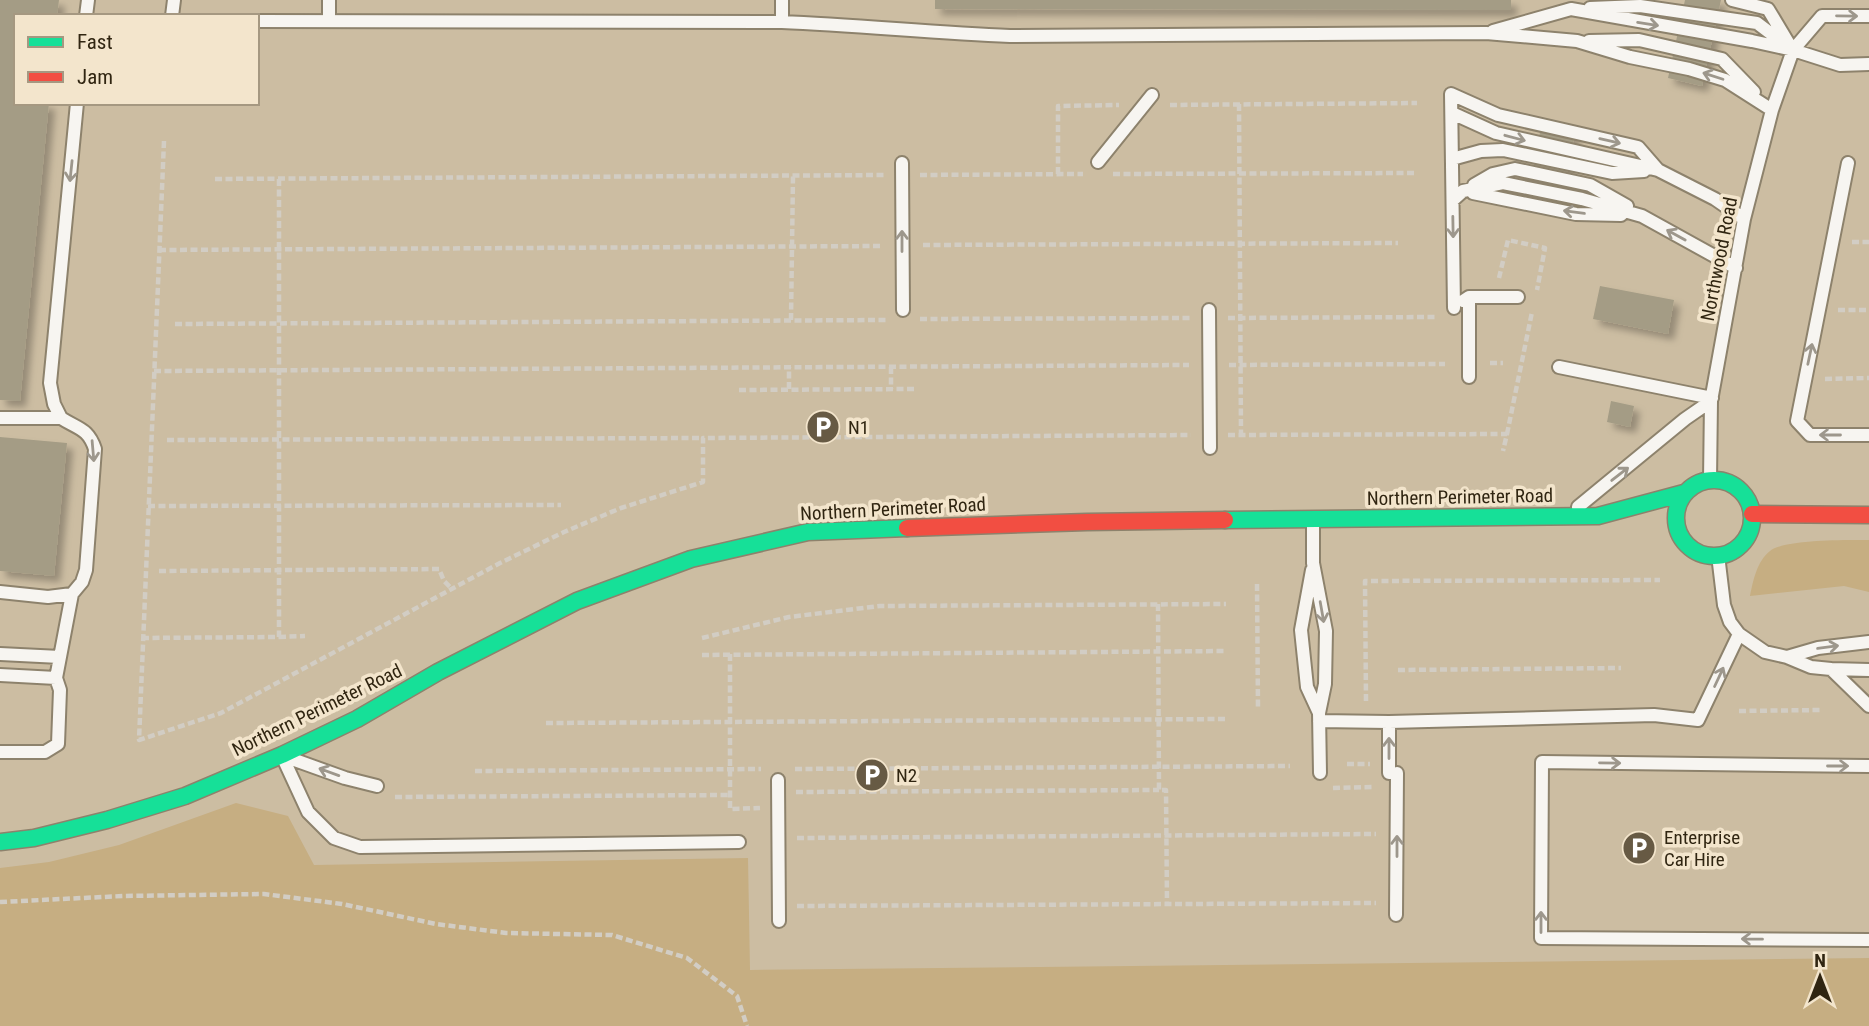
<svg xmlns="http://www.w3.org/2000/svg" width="1869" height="1026" font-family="'Roboto Condensed',sans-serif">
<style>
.green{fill:#c6ae82}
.building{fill:#a49c85;filter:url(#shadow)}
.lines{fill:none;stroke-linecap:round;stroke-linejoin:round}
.lane-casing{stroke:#8d826c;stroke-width:16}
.fast-casing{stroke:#8d826c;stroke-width:19}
.jam-casing{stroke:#8d826c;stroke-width:19}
.path{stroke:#d2cdc4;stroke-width:4.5;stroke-dasharray:7 3.5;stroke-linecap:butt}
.lane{stroke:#f7f5f1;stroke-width:12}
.fast{stroke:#16e098;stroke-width:16}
.jam{stroke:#f24e42;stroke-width:16}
.oneway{stroke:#9d978c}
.labels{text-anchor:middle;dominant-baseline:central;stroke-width:7;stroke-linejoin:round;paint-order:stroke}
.street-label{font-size:19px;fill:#302511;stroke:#f3e5cc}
.poi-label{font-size:19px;fill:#302511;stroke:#f3e5cc;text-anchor:start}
</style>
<defs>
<filter id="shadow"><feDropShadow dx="6" dy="6" stdDeviation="3.5" flood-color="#0004"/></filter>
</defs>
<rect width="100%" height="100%" fill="#ccbda2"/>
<!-- green -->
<path class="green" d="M1869,540v52l-25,-6 -94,10c3,-15 7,-35 20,-45 15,-12 78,-11 99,-11z
M236,803l52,13 26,49 434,-7 2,112 1119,-12v68h-1869v-158l49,-6 70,-17z"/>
<!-- building -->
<path class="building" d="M0,0h59l-2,16h-41v87h33l-29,298 -20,-1z
M935,0h576v10l-576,-1z
M1685,0h36l-19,86 -34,-8z
M1541,127l34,6 -11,55 -33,-7z
M1600,286l74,14 -6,34 -75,-15z
M1611,401l23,5 -4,21 -23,-5z
M0,437l67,6 -13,133 -54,-5z"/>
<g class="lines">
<defs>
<path id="lane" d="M329,0v21
M1732,0l36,9 21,35
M1590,8l50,-2 117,17 33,25
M86,16l2,-16
M172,16l2,-16
M257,21l525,1c76,3 152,11 228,14l476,-3 91,8 53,16 59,12 36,11 47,30
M782,22v-22
M1493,31l78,-22 181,32 41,9 47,15 29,-1
M1589,41l50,-1 83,19 32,33
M1452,113l44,20 162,37 57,29 29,20
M1452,159l29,-8 22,-1 109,23 32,-2
M1098,162l54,-67
M902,163l1,147
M1848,163l-51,258 13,14h59
M1474,185l19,-11 22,-5 75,16 37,21
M1473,193l103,21 45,1
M1453,200l10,-9 40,-8 79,16 60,17 94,52
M1469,297v80
M1463,301l6,-4h49
M1454,308l-3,-214 47,21 140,32 20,23
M1209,310l1,138
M1559,367l153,31
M0,418h61
M1710,480l1,-79 33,-182 28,-109 21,-60 29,-34h47
M1578,507l107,-88 26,-18
M1313,523v40l13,68 -1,53 -6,29 1,60
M1718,555l6,50 6,17 9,12 26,18 22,5 24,10 20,2 38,37
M1312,570l-11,60 6,57 12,26
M0,592l48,5 24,-3 10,-12 4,-12 9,-121c-7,-21 -17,-20 -34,-31l-7,-14 -4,-21 27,-280
M0,654l60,3
M1787,657l31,-9 51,-6
M1831,669l38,1
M0,675l56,3
M1319,721l70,1 265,-7 44,5 41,-86
M1389,722v51
M0,752h45l13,-8 2,-54 -4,-12 16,-84
M283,758l25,54 26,26 26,9 379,-5
M292,759l53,19 32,8
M1869,766l-327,-4 -1,176 328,2
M778,780l1,141
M1396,915l1,-142"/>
<path id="fast" d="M1676 518a38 38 0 1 1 76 0a38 38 0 1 1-76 0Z
M1225,520l373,-4 86,-23
M0,842l34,-4 73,-18 78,-24 97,-41 75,-36 81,-47 139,-71 114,-42 117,-27 99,-4"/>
<path id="jam" d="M1752,514l117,1
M907,528l180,-6 138,-2"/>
</defs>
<!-- lane casing -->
<use href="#lane" class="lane-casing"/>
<!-- fast casing -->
<use href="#fast" class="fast-casing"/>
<!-- jam casing -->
<use href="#jam" class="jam-casing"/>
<!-- path -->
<path class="path" d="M1239,104l2,331
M1170,105l247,-2
M164,141l-25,599 82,-27 279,-150 64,-31 57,-24 82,-26v-44l488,-3
M1058,174v-68l61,-1
M1113,174l304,-1
M920,175l163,-1
M215,179l669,-4
M1852,242h17
M923,245l475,-2
M159,250l724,-4
M1499,278l9,-38 37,8 -8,42
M1838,310h31
M1228,318l208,-1
M920,319l271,-1
M791,320l2,-144
M175,324l711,-4
M1490,363h13
M1229,365l216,-1
M891,367v22
M154,371l1035,-6
M1825,379l44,-1
M789,389v-22
M739,390l176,-1
M1507,434l25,-122
M1228,435l279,-1 -4,17
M167,440l536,-2
M148,506l413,-1
M159,571l280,-2 5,12 8,8
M1257,584l1,125
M1158,604l1,186h7l1,114
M279,637l26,-1
M142,638l137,-1v-459
M702,638l87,-21 91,-11 346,-2
M730,654v155l30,-1
M702,655l524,-4
M1398,670l223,-2
M1366,701l-1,-120 295,-1
M1739,711l83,-1
M546,723l681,-4
M1347,764h23
M795,769l495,-3
M475,771l286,-2
M1333,788l40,-1
M796,792l363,-2
M395,797l335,-2
M797,838l579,-4
M0,902l123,-6 141,-2 78,10 94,20 70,9 106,2 75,23 50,38 10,30
M797,906l579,-3"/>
<!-- lane -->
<use href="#lane" class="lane"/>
<!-- fast -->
<use href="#fast" class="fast"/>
<!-- jam -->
<use href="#jam" class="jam"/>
</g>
<!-- one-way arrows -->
<defs><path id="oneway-shaft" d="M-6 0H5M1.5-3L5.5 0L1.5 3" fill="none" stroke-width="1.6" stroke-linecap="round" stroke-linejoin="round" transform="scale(1.75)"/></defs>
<g class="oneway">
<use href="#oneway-shaft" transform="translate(1847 16) rotate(1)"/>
<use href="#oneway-shaft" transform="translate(1648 24) rotate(9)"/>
<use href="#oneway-shaft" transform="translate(1713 76) rotate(-162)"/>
<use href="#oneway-shaft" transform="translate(1515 138) rotate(15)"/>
<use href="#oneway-shaft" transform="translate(1610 141) rotate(13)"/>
<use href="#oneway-shaft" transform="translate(71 171) rotate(96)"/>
<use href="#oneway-shaft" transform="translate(1574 212) rotate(-172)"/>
<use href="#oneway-shaft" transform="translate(1453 227) rotate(89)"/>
<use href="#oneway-shaft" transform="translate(1676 235) rotate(-151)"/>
<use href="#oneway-shaft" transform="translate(902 241) rotate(-90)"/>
<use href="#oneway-shaft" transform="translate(1810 354) rotate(-78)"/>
<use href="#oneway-shaft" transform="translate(1830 435) rotate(180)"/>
<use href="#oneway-shaft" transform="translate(93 451) rotate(85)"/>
<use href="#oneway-shaft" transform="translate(1620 474) rotate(-38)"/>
<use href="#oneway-shaft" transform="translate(1322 612) rotate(80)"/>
<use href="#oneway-shaft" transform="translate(1828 647) rotate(-8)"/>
<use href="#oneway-shaft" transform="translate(1719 677) rotate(-65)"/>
<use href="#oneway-shaft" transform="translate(1389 748) rotate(-90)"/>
<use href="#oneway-shaft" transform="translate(1610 763) rotate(1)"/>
<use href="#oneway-shaft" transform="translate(1838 766)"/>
<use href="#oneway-shaft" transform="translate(329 772) rotate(-160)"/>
<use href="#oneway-shaft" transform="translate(1397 846) rotate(-90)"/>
<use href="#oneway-shaft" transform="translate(1541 922) rotate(-90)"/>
<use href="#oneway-shaft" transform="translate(1752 939) rotate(-179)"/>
</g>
<!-- icons -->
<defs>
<symbol id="parking-disc" viewBox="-11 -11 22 22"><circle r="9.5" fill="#675a44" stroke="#f3e5cc"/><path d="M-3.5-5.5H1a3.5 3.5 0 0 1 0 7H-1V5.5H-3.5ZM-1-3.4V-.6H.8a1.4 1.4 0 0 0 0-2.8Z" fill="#fff"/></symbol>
</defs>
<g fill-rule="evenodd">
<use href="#parking-disc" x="804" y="408" width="38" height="38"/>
<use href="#parking-disc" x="853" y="756" width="38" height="38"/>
<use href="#parking-disc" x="1620" y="829" width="38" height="38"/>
</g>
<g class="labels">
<!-- street labels -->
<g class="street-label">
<text transform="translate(1719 259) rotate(-79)">Northwood Road</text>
<text transform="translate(1460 497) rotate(-1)">Northern Perimeter Road</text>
<text transform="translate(893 509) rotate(-3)">Northern Perimeter Road</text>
<text transform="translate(317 710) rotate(-26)">Northern Perimeter Road</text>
</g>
<!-- poi labels -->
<g class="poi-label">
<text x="848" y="427">N1</text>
<text x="896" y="775">N2</text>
<text x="1664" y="837">Enterprise<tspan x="1664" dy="22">Car Hire</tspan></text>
</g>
</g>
<!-- legend -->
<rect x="14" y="14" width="245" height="91" fill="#f3e5cc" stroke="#a59881" stroke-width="2"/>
<rect x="28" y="37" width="35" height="10" fill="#16e098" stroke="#a59881" stroke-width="2"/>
<text x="77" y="49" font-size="21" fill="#302511">Fast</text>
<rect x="28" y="72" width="35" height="10" fill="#f24e42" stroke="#a59881" stroke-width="2"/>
<text x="77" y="84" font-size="21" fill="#302511">Jam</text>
<!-- north arrow -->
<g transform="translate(1820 977)" stroke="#f3e5cc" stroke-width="5" paint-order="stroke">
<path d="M0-5L12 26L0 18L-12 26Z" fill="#302511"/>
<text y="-10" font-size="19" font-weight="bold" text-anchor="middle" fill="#302511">N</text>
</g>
</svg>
